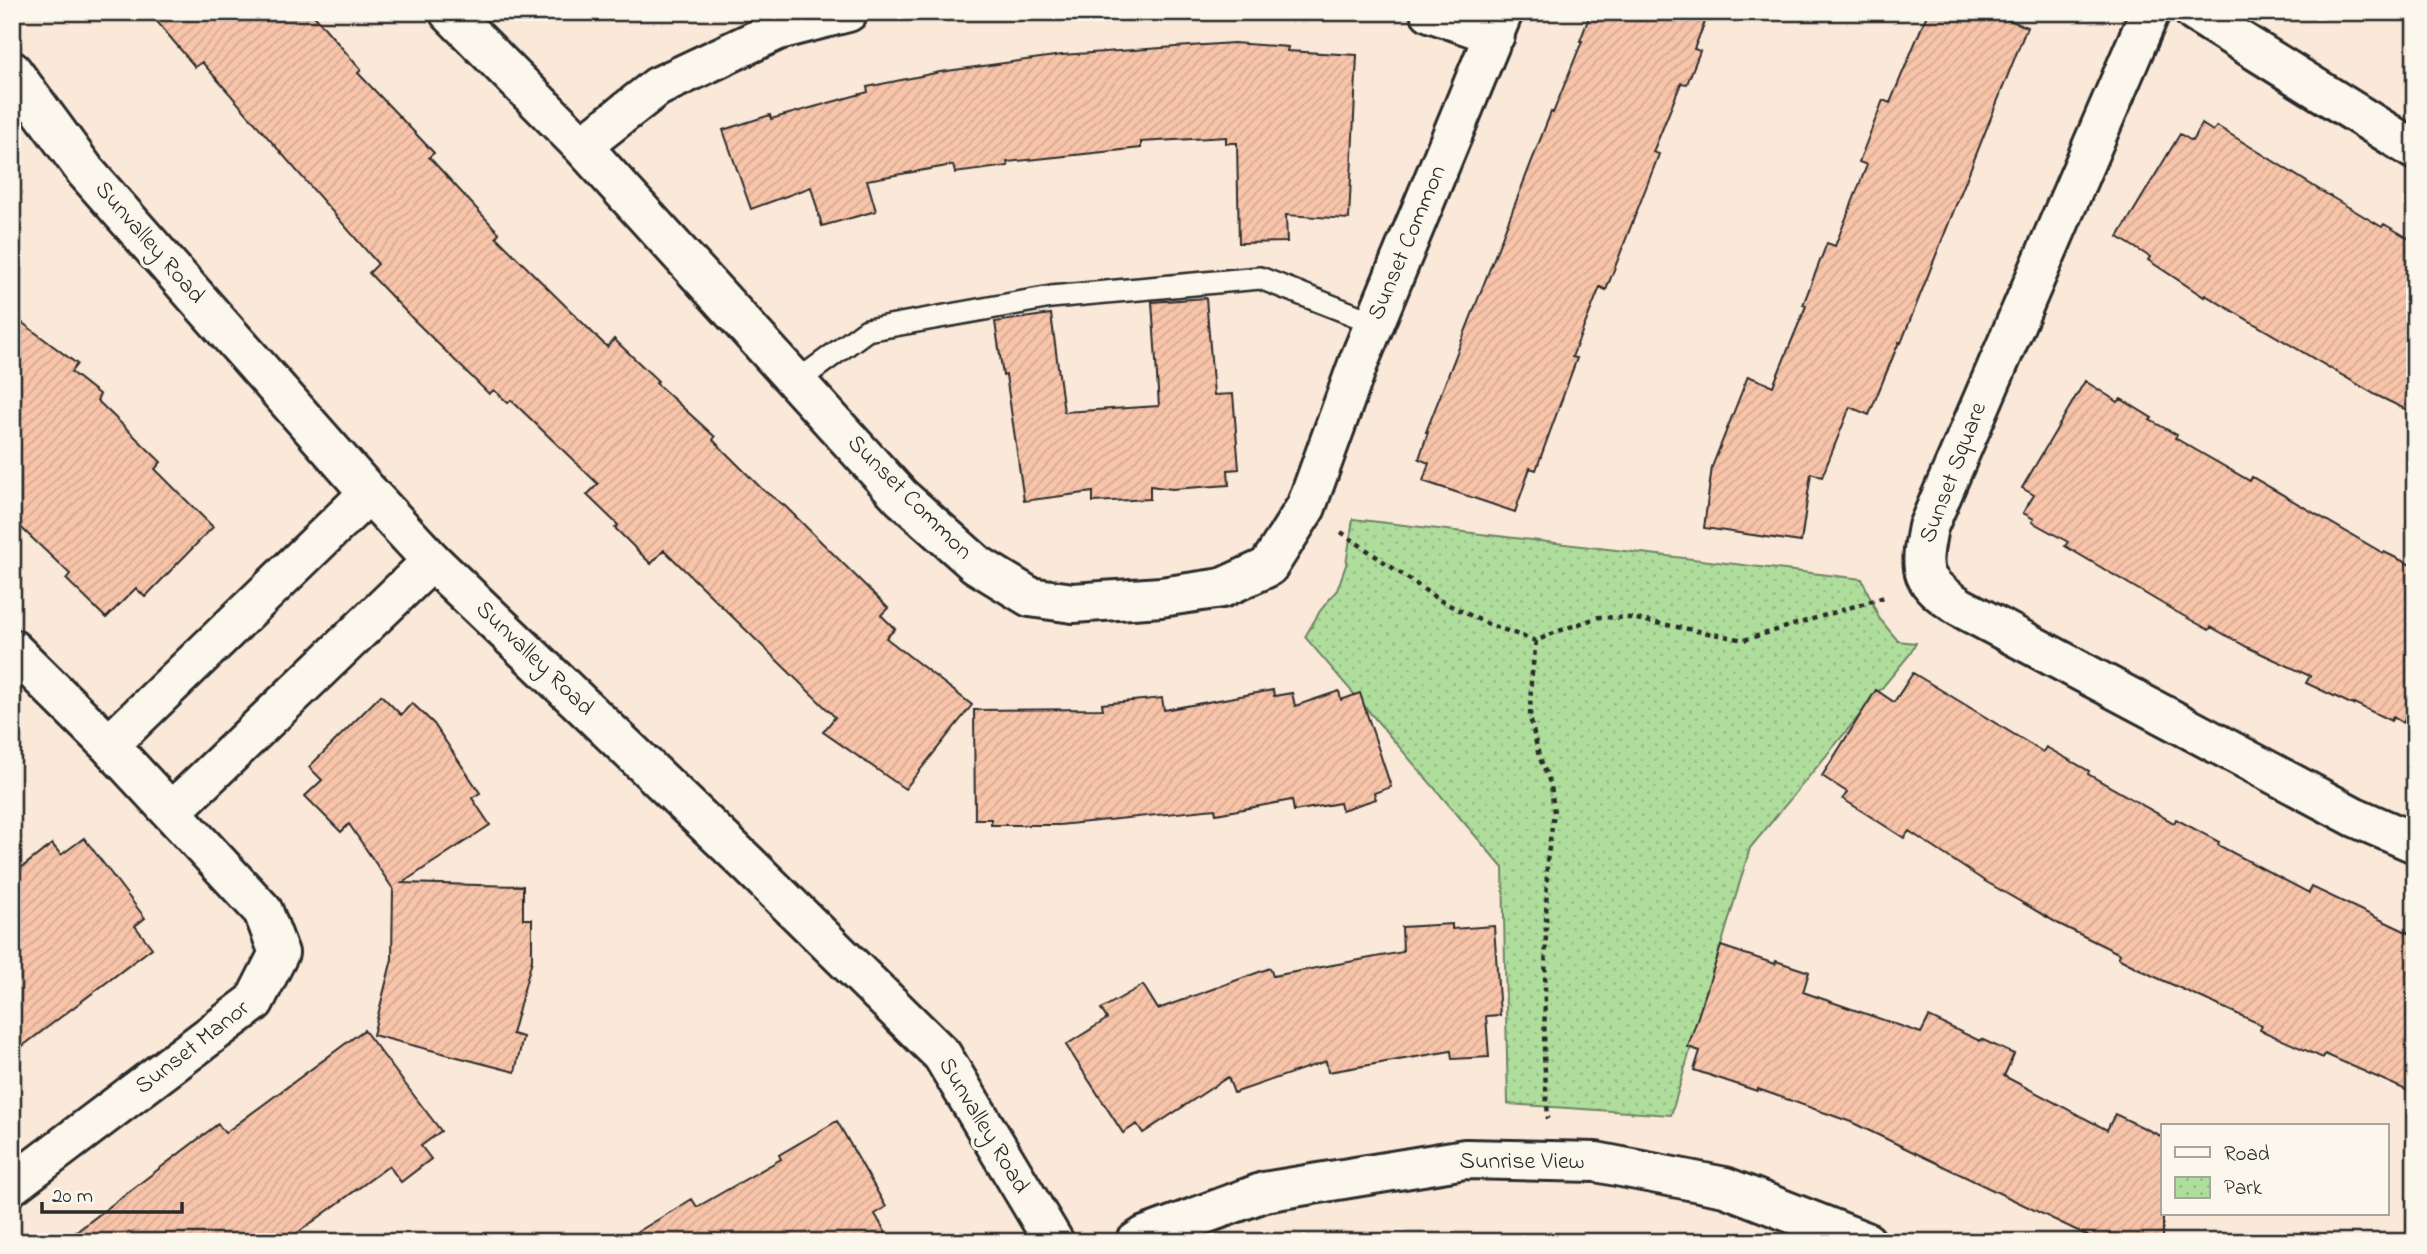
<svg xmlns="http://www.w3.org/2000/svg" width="2427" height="1254" font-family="'Indie Flower',sans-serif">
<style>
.park{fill:url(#park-dots);stroke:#6d8464;stroke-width:2}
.building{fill:url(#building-hatch);stroke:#2b2b2b;stroke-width:2}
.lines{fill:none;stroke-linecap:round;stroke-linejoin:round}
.lane-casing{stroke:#2b2b2b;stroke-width:26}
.street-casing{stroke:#2b2b2b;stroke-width:44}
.secondary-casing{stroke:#2b2b2b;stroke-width:44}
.path{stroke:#2b2b2b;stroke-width:4.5;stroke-dasharray:5 5;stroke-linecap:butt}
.lane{stroke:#fbf7ec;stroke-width:21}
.street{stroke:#fbf7ec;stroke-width:38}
.secondary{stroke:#fbf7ec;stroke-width:38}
.labels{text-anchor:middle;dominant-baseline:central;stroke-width:7;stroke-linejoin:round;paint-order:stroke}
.street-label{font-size:24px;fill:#2b2b2b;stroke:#fbf7ec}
</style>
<defs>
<pattern id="park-dots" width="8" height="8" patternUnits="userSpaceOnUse" patternTransform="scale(1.75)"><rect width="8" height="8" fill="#afdd9c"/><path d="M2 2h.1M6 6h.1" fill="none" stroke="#97be87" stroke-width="1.8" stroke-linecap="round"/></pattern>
<pattern id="building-hatch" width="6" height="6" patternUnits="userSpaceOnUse" patternTransform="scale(1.75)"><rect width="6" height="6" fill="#f8c4aa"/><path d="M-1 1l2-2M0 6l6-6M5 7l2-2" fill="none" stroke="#d5a992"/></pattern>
</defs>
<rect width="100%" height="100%" fill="#fae8d8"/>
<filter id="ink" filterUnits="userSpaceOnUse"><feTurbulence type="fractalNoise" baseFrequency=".0143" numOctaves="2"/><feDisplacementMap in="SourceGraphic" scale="14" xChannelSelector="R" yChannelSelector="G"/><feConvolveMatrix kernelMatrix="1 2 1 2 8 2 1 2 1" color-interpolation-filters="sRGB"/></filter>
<g filter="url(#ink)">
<!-- park -->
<path class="park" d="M1353,519l509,60 17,39 19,23 18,2 -6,11 -160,194 -79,267 -163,-11 -5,-236 -198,-231 15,-26 17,-21 9,-25z"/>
<!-- building -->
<path class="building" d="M149,12h162l50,58 -3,3 76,80 -5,4 70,76 -3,4 111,110 7,-8 44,42 -2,2 59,54 -2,3 50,50 22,16 103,102 -7,7 14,14 -9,9 86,67 -67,84 -82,-57 12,-15 -171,-167 -13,14 -36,-36 3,-3 -31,-30 11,-11 -87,-84 -3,3 -14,-13 -5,4 -77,-76 -43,-45 9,-9 -176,-202 -7,5z
M1591,12h118l-15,37 6,2 -13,33 -6,-1 -28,69 6,2 -10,26 -43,110 -6,-3 -28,70 5,1 -41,112 -6,-2 -15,44 -92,-31 6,-18 -10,-4 9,-27h-2l125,-320 2,1 29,-72h-2z
M1928,12h61l38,15 -126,316 -2,-1 -30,73 -19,-8 -28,70 -11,-4 -10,69 -97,-14 8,-61 36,-91 25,10 33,-80 -3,-1 24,-62 8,3 32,-81 -8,-3 24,-62 7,3z
M1233,43l55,4 -1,4 70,4 -8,164 -63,-4 1,27 -48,1 -2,-100h-11v-6l-85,5v6l-134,14 1,4 -53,7 -2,-8 -86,15 9,31 -54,15 -11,-39 -60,22 -28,-79 47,-15 1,4 97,-27 -1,-5 73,-15 122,-17z
M2202,124l11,7 4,-5 106,66 59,35 2,-3 31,18v172l-39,-19 -171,-100 -1,2 -56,-37 2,-3 -32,-20 62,-103 12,7z
M1206,298l8,97 19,-1 6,75 -11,1 1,15 -57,4 -22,-3v13l-57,3v-10l-69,9 -18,-126 -3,1 -8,-54 56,-8 13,98 95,-6 -7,-104z
M12,315l65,49 -6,8 29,23 -3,5 64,62 -6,7 58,58 -68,70 -9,-9 -30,30 -40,-39 4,-5 -58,-55z
M2085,381l33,21 3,-3 31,19 -2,2 27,15 -2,3 75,43 2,-4 131,76 1,-1 31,15v131l-12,25 -10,-6 -2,4 -37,-18 -1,2 -47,-22 4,-7 -63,-29 -36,-20 -2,3 -36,-20 -108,-64 3,-4 -36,-20 2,-3 -11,-6 11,-18 -12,-7z
M1913,673l130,79 3,-5 43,24 -1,3 86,49 2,-4 43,23 -1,3 91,48 3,-6 103,49v158l-90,-40 -2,4 -63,-28 2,-5 -111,-50 -33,-17 2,-4 -61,-30 -76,-44 -74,-49 -5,7 -61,-39 4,-7 -25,-16 54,-86 18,12z
M1273,690l1,6 18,-3 3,13 44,-15 2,9 19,-7 31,94 -17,6 2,6 -34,11 -2,-7 -46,8 -2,-11 -76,14 -1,-5 -156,16h-68v-6h-16l-1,-109 129,-1 -1,-5 60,-6 2,12z
M381,695l20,20 11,-12 22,21 46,69 -8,5 18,27 -88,58 121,3v33h9v41l-20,74 11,3 -8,35 -142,-37 19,-76 1,-70 -44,-65 -8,8 -36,-36 17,-16 -13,-13z
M84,838l61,80 -10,8 17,22 -140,106v-179l40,-31 9,11z
M1452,924v5l42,-3 6,89 -14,1 3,41 -37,2 -1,-8 -123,21 -2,-11 -92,32 -6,-16 -85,56 -6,-9 -14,9 -57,-88 41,-26 -6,-10 42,-24 15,24 112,-41 3,8 130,-24 -1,-25z
M1721,946l54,18 1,-3 33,11 -6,20 118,41 8,-16 51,24 1,-2 33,15 -10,22 103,54 8,-16 48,23v105h-62l-250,-120 -93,-33 -1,2 -63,-21 6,-19 -12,-4z
M364,1030l77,101 -20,15 10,13 -30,23 -12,-16 -104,76h-222l155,-118 7,9z
M837,1121l49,86 -11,7 16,28h-270l71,-43 5,8 84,-48 -2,-4z"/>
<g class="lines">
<defs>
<path id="lane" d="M796,382l71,-52 184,-33 209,-19 115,45"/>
<path id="street" d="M449,12l133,134 319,351 75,67 54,33 43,6 88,-6 61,-9 46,-21 38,-60 53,-146 144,-349
M1430,12l65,23
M2150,12l-222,515c-9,46 -8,54 32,80l395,210 60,26
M2194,12l221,138
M582,146l75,-59 121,-57 70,-18
M12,649l97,96 154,166 16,42 -25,49 -242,183
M109,745l260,-252
M172,811l260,-250
M1136,1242l9,-6 119,-44 201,-33 131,3 129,25 141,55"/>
<path id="secondary" d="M12,71l74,101 283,321 63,68 316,303 194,191 112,187"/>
</defs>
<!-- lane casing -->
<use href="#lane" class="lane-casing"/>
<!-- street casing -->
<use href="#street" class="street-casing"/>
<!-- secondary casing -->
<use href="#secondary" class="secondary-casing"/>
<!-- path -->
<path class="path" d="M1341,532l98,68 49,24 48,17 20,-9 43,-15 32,1 113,22 144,-44
M1536,641l-5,40 -1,36 9,39 12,29 3,28 -7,48 -3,194 4,64"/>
<!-- lane -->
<use href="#lane" class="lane"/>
<!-- street -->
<use href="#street" class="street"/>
<!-- secondary -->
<use href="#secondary" class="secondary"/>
</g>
</g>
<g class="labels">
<!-- street labels -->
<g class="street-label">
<text transform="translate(149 243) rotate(49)">Sunvalley Road</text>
<text transform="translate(1408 243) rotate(-67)">Sunset Common</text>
<text transform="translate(1954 473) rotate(-69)">Sunset Square</text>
<text transform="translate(909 498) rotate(45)">Sunset Common</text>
<text transform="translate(534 659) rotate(44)">Sunvalley Road</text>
<text transform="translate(193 1048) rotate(-38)">Sunset Manor</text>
<text transform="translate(983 1126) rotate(59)">Sunvalley Road</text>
<text x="1522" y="1162">Sunrise View</text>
</g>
</g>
<!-- margin -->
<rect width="2427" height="1254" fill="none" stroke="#fbf7ec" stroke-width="42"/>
<rect x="21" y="21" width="2385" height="1212" fill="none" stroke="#2b2b2b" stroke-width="2.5" filter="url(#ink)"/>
<!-- legend -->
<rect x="2161" y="1124" width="228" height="91" fill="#fbf7ec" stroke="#a8a59f" stroke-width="2"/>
<rect x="2175" y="1147" width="35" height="10" fill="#fbf7ec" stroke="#a8a59f" stroke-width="2"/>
<text x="2224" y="1160" font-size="21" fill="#2b2b2b">Road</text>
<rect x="2175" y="1177" width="35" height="21" fill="url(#park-dots)" stroke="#a8a59f" stroke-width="2"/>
<text x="2224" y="1194" font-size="21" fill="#2b2b2b">Park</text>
<!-- scale -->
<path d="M42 1202v10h140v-10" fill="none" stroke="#2b2b2b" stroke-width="3.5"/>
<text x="52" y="1202" font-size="21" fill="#2b2b2b" stroke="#fbf7ec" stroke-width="5" paint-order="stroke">20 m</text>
</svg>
